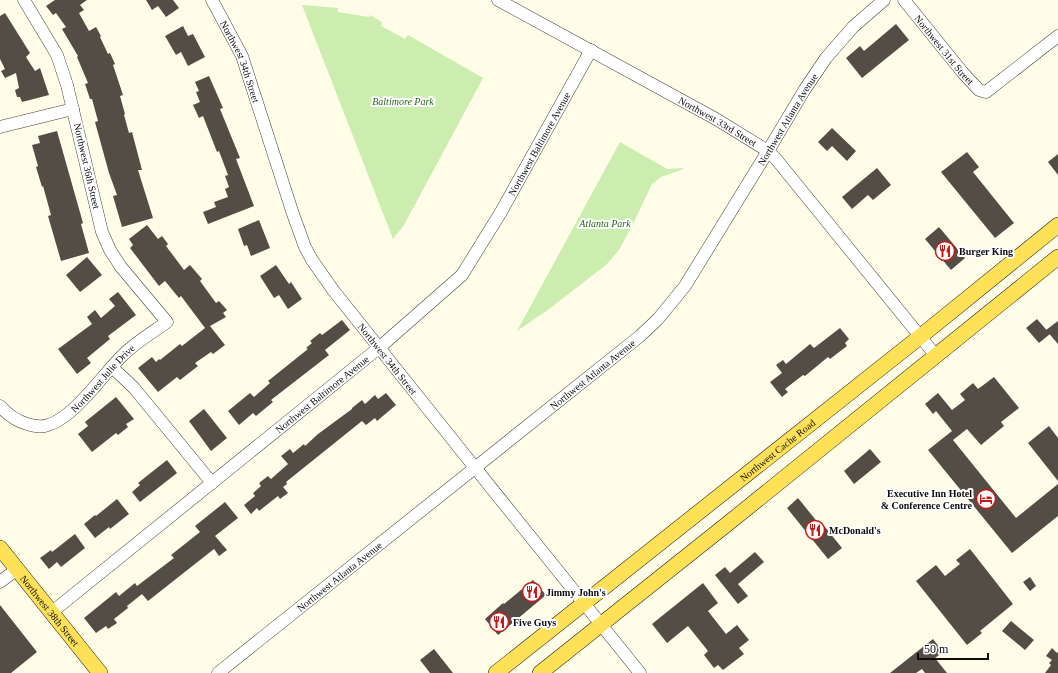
<svg xmlns="http://www.w3.org/2000/svg" width="1058" height="673" font-family="Georgia,serif">
<style>
.green{fill:#cbedae}
.building{fill:#544d46}
.lines{fill:none;stroke-linecap:round;stroke-linejoin:round}
.minor-casing{stroke:#3e3e3e;stroke-width:13}
.major-casing{stroke:#1c1c1c;stroke-width:16}
.minor{stroke:#fff;stroke-width:12}
.major{stroke:#ffe158;stroke-width:15}
.labels{text-anchor:middle;dominant-baseline:central;stroke-width:4;stroke-linejoin:round;paint-order:stroke}
.street-label{font-size:10px;fill:#0b0b0b;stroke:#fff}
.park-label{font-size:10px;font-style:italic;fill:#216816;stroke:#fff}
.poi-label{font-size:10px;font-weight:bold;fill:#0b0b0b;stroke:#fff;text-anchor:start}
</style>
<rect width="100%" height="100%" fill="#fffce8"/>
<!-- green -->
<path class="green" d="M302,5l36,3v4l31,5 1,-2 12,7 -1,4 24,13 3,-4 75,43 -79,147 -11,14z
M620,142l47,27 17,-1 -3,2 -20,7 -9,7 -18,38 -15,28 -13,15 -57,44 -32,22z"/>
<!-- building -->
<path class="building" d="M55,0h32l-7,5 4,5 -5,3 10,18 7,-4 5,9 -1,1 8,17 2,-1 5,11 -2,1 10,30 -3,1 5,18 -1,1 5,18 3,-1 10,38h-4l15,48 -31,9 -9,-31 4,-1 -8,-22 -14,-51 3,-1 -6,-22h-2l-5,-15 3,-1 -11,-26 1,-1 -16,-27 4,-2 -10,-14 -3,2 -7,-9z
M146,0h27l6,8 -13,9 -8,-11 -6,4z
M5,13l25,40 -4,4 9,14 5,-3 9,27 -27,7 -2,-5h-3l-2,-7 4,-2 -3,-15 -11,5 -4,-7 4,-2 -5,-10v-43z
M896,24l13,16 -47,38 -16,-20 14,-12 4,5z
M183,26l5,10 5,-2 12,23 -17,9 -7,-14 -5,3 -11,-19z
M209,76l14,32 -3,1 20,49 -4,1 18,47 -46,18 -5,-12 13,-5 -2,-5 14,-5 -3,-8 4,-2 -4,-11 3,-1 -9,-24 -2,1 -14,-36 -4,2 -6,-13 7,-3 -4,-10 3,-1 -4,-9z
M832,128l24,23 -9,10 -15,-15 -5,5 -9,-9z
M57,131l26,92 -2,1 8,29 -28,8 -13,-45 3,-1 -8,-29 -1,1 -6,-20 2,-1 -6,-21 8,-2 -2,-7z
M967,152l12,15 -6,5 41,51 -19,15 -54,-66z
M1058,154v21l-10,-13z
M877,168l14,17 -18,15 -5,-5 -16,14 -10,-12z
M259,220l11,28 -19,8 -4,-11 -3,1 -6,-17z
M147,225l11,14 4,-3 6,8 -2,2 18,24 6,-5 12,14 -2,2 16,22 3,-2 8,9 -4,3 3,4 -16,9 15,19 -12,9 -2,-2 -16,11 3,3 -18,14 -3,-3 -19,15 -20,-24 14,-11 4,5 3,-3 1,1 20,-16 2,2 23,-18 -24,-32 -2,2 -14,-17 -6,5 -29,-38 3,-3 -4,-6z
M939,227l26,31 -14,12 -26,-31z
M87,257l15,18 -22,17 -14,-17z
M276,265l13,19 2,-2 11,17 -14,10 -9,-14 -5,3 -14,-22z
M118,292l18,23 -28,21 2,3 -23,19 4,5 -14,11 -19,-25 34,-25 -5,-7 8,-7 6,8 14,-12 -6,-7z
M1037,319l13,15 -11,9 -13,-15z
M342,320l8,10 -25,20 4,5 -58,45 2,2 -17,14 -3,-3 -14,12 -11,-14 22,-18 4,4 16,-14 -2,-2 40,-32 -2,-1 6,-5 -2,-2 10,-8 2,2z
M1058,321v23l-12,-14z
M840,328l9,11 -4,4 2,3 -17,13 -2,-2 -23,19 -2,-1 -18,14 3,3 -6,5 -12,-15 12,-9 -6,-8 7,-5 3,4 24,-20 4,4z
M994,377l25,31 -18,14 3,4 -23,19 -14,-16 -14,11 63,78 42,-34v32l-46,37 -84,-103 24,-19 -16,-20 -3,3 -8,-10 13,-11 14,17 13,-10 -5,-6 13,-11 5,6z
M386,393l10,12 -19,16 -2,-3 -9,7 -4,-4 -76,61 1,2 -4,3 5,6 -8,6 -2,-3 -19,15 -2,-3 -6,6 -7,-9 11,-9 -2,-3 8,-7 -2,-3 9,-7 3,3 17,-15 -7,-8 9,-7 3,4 11,-9 1,2 13,-12 34,-25v-1l10,-8 3,4 10,-9 3,4z
M116,397l18,22 -8,5 2,3 -10,8 -2,-2 -24,19 -14,-18 10,-8 -3,-4z
M204,409l23,29 -16,13 -22,-30z
M1049,426l9,12v43l-30,-38z
M870,449l11,13 -27,22 -10,-13z
M167,460l10,13 -37,29 -8,-10 8,-7 -2,-2z
M798,498l21,26 2,-2 21,26 -14,11 -41,-51z
M117,499l12,15 -19,15 -1,-2 -14,11 -11,-14 11,-9 1,1z
M225,502l13,16 -23,18 12,14 -8,6 -5,-7 -66,52 -6,-7 -15,12 1,2 -14,11 3,4 -9,6 -2,-3 -10,7 -12,-15 32,-26 3,4 16,-13 2,3 37,-28 -3,-3 29,-23 -5,-6z
M75,534l10,14 -24,19 -4,-5 -8,7 -9,-11 11,-8 1,2z
M970,549l43,55 -33,27 2,2 -15,12 -51,-64 20,-16 9,11 15,-12 -4,-4z
M755,552l9,10 -26,22 10,12 -10,8 -23,-29 10,-8 5,6z
M1030,577l6,9 -6,5 -7,-9z
M533,580l13,15 -48,40 -13,-16 18,-16 1,1z
M703,583l15,20 -10,8 18,23 11,-9 12,15 -10,8 5,6 -21,16 -5,-5 -4,3 -10,-13 4,-4 -20,-25 -21,17 -15,-19z
M0,605l37,47 -26,21h-11z
M1011,621l23,19 -9,10 -23,-19z
M933,639l10,13 -8,6 12,15h-22l-3,-4 -6,4h-26z
M1052,648l5,5 1,-1v21h-13l6,-8 -2,-2 3,-3 -6,-4z
M434,649l19,24h-23l-10,-13z"/>
<g class="lines">
<defs>
<g id="minor">
<path id="s1" d="M212,0l30,56 51,158 12,33 7,13 21,30 127,159 180,224"/>
<path id="s2" d="M498,0l218,119 52,32 8,8 160,197"/>
<path id="s3" d="M904,0l59,73 16,17 7,2 72,-56"/>
<path d="M0,127l73,-18"/>
<path d="M112,367l22,21 78,95"/>
<path id="s4" d="M0,406c7,8 17,15 27,18 7,2 14,4 21,1 27,-8 55,-51 75,-70 13,-13 30,-23 44,-33l-46,-55 -11,-17 -8,-18 -35,-147 -10,-30 -33,-55"/>
<path d="M0,582l17,-13"/>
<path id="s5" d="M52,612l328,-265 82,-72 39,-63 90,-162"/>
<path id="s6" d="M218,673l422,-337 18,-17 27,-33 83,-135 37,-62 21,-31 27,-31 31,-27"/>
</g>
<g id="major">
<path id="s7" d="M0,548l100,125"/>
<path id="s8" d="M496,673l425,-337 137,-111"/>
<path d="M540,673l196,-156 322,-260"/>
</g>
</defs>
<!-- minor casing -->
<use href="#minor" class="minor-casing"/>
<!-- major casing -->
<use href="#major" class="major-casing"/>
<!-- minor -->
<use href="#minor" class="minor"/>
<!-- major -->
<use href="#major" class="major"/>
</g>
<!-- icons -->
<defs>
<symbol id="restaurant-ring" viewBox="-11 -11 22 22"><circle r="9.5" fill="#fff" stroke="#c81916" stroke-width="1.5"/><path d="M-5-6h1v4h1v-4h1v4h1v-4h1v5L-1.5 .5V6h-2V.5L-5-1ZM5-6V6H3V1.5H1.5Q1.5-4 5-6Z" fill="#c81916"/></symbol>
<symbol id="hotel-ring" viewBox="-11 -11 22 22"><circle r="9.5" fill="#fff" stroke="#c81916" stroke-width="1.5"/><path d="M-6-4.5h1.5V1H6V5H4.5V3h-9V5H-6ZM-4 0a1.8 1.8 0 1 1 3.6 0ZM.5 0V-2.5h3Q6-2.5 6 0Z" fill="#c81916"/></symbol>
</defs>
<g fill-rule="evenodd">
<use href="#restaurant-ring" x="934" y="240" width="22" height="22"/>
<use href="#hotel-ring" x="975" y="488" width="22" height="22"/>
<use href="#restaurant-ring" x="804" y="519" width="22" height="22"/>
<use href="#restaurant-ring" x="521" y="581" width="22" height="22"/>
<use href="#restaurant-ring" x="488" y="611" width="22" height="22"/>
</g>
<g class="labels">
<!-- street labels -->
<g class="street-label">
<text stroke="none"><textPath href="#s3" startOffset="64">Northwest 31st Street</textPath></text>
<text stroke="none"><textPath href="#s1" startOffset="68">Northwest 34th Street</textPath></text>
<text stroke="none"><textPath href="#s6" startOffset="803">Northwest Atlanta Avenue</textPath></text>
<text stroke="none"><textPath href="#s2" startOffset="251">Northwest 33rd Street</textPath></text>
<text stroke="none"><textPath href="#s5" startOffset="683">Northwest Baltimore Avenue</textPath></text>
<text transform="translate(87 166) rotate(77)">Northwest 36th Street</text>
<text stroke="none"><textPath href="#s1" startOffset="404">Northwest 34th Street</textPath></text>
<text stroke="none"><textPath href="#s6" startOffset="479">Northwest Atlanta Avenue</textPath></text>
<text stroke="none"><textPath href="#s4" startOffset="127">Northwest Julie Drive</textPath></text>
<text stroke="none"><textPath href="#s5" startOffset="347">Northwest Baltimore Avenue</textPath></text>
<text stroke="none"><textPath href="#s8" startOffset="359">Northwest Cache Road</textPath></text>
<text stroke="none"><textPath href="#s6" startOffset="155">Northwest Atlanta Avenue</textPath></text>
<text stroke="none"><textPath href="#s7" startOffset="80">Northwest 38th Street</textPath></text>
</g>
<!-- park labels -->
<g class="park-label">
<text x="403" y="101">Baltimore Park</text>
<text x="605" y="223">Atlanta Park</text>
</g>
<!-- poi labels -->
<g class="poi-label">
<text x="959" y="251">Burger King</text>
<text x="972" y="493" text-anchor="end">Executive Inn Hotel<tspan x="972" dy="12">&amp; Conference Centre</tspan></text>
<text x="829" y="530">McDonald's</text>
<text x="546" y="592">Jimmy John's</text>
<text x="513" y="622">Five Guys</text>
</g>
</g>
<!-- scale -->
<path d="M918 653v6h70v-6" fill="none" stroke="#0b0b0b" stroke-width="2"/>
<text x="924" y="653" font-size="12" fill="#0b0b0b" stroke="#ffffff" stroke-width="3" paint-order="stroke">50 m</text>
</svg>
